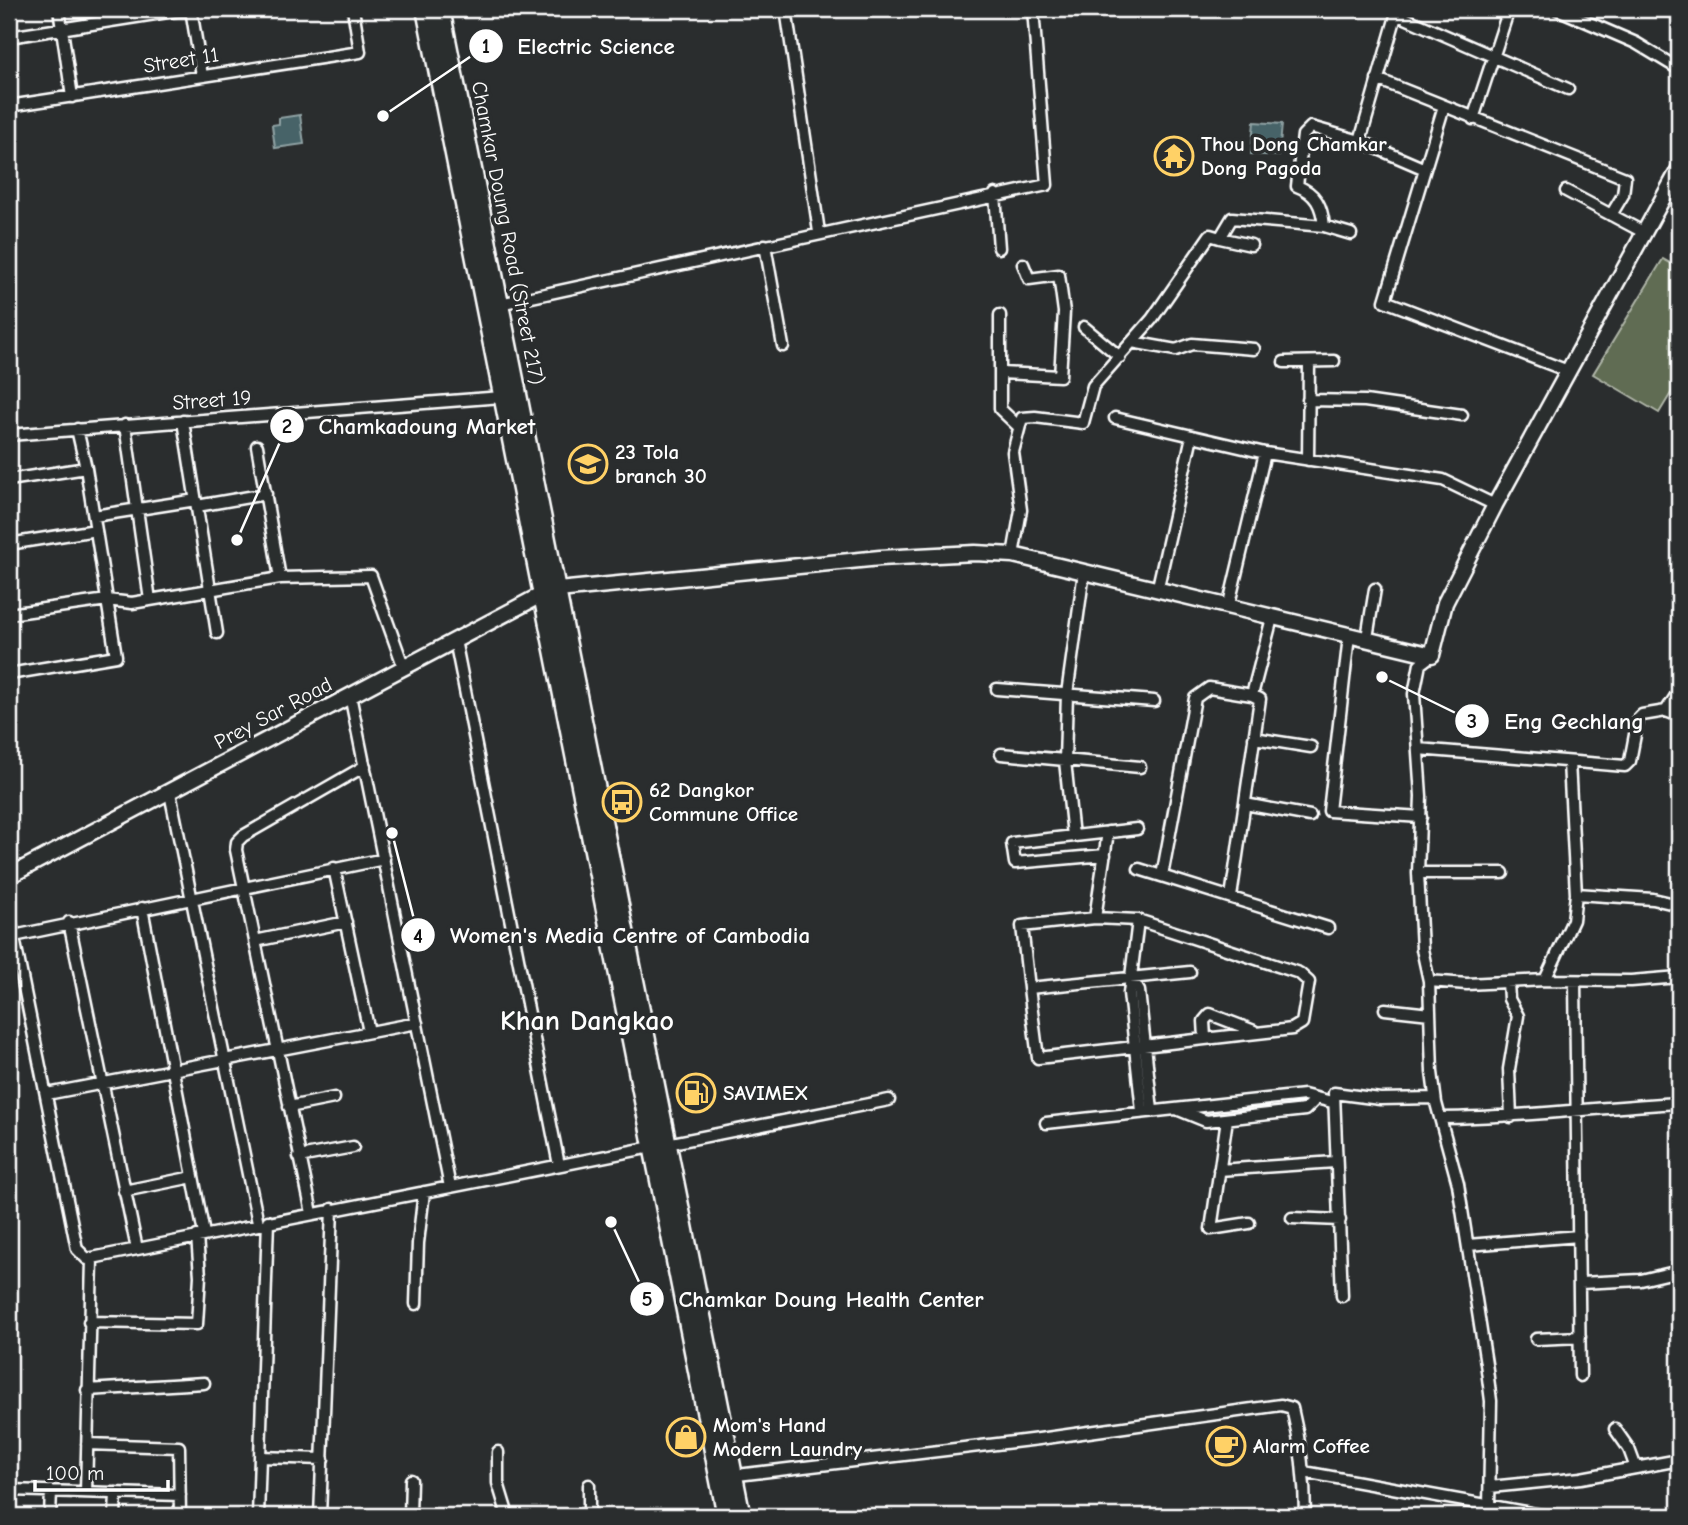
<svg xmlns="http://www.w3.org/2000/svg" width="1688" height="1525" font-family="'Comic Neue',sans-serif">
<style>
.green{fill:#606c53;stroke:#b0b6a9;stroke-width:2}
.water{fill:#466468;stroke:#90a2a4;stroke-width:2}
.lines{fill:none;stroke-linecap:round;stroke-linejoin:round}
.street-casing{stroke:#fff;stroke-width:15}
.secondary-casing{stroke:#fff;stroke-width:19}
.primary-casing{stroke:#fff;stroke-width:21}
.street{stroke:#2a2d2e;stroke-width:10}
.secondary{stroke:#2a2d2e;stroke-width:14}
.primary{stroke:#2a2d2e;stroke-width:16}
.labels{text-anchor:middle;dominant-baseline:central;stroke-width:7;stroke-linejoin:round;paint-order:stroke}
.street-label{font-size:21px;fill:#fff;stroke:#2a2d2e}
.poi-label{font-size:21px;font-weight:bold;fill:#fff;stroke:#2a2d2e;text-anchor:start}
.district-label{font-size:28px;font-weight:bold;fill:#fff;stroke:#2a2d2e}
.leader{fill:none;stroke:#fff;stroke-width:2.5}
.callout-dot{fill:#fff;stroke:#2a2d2e;stroke-width:2.5}
.mark-label{font-size:21px;text-anchor:middle;font-weight:bold;fill:#111}
.callout-label{font-size:23px;text-anchor:middle;font-weight:bold;fill:#fff;stroke:#2a2d2e;stroke-width:7;stroke-linejoin:round;paint-order:stroke}
</style>
<rect width="100%" height="100%" fill="#2a2d2e"/>
<filter id="ink" filterUnits="userSpaceOnUse"><feTurbulence type="fractalNoise" baseFrequency=".0143" numOctaves="2"/><feDisplacementMap in="SourceGraphic" scale="14" xChannelSelector="R" yChannelSelector="G"/><feConvolveMatrix kernelMatrix="1 2 1 2 8 2 1 2 1" color-interpolation-filters="sRGB"/></filter>
<g filter="url(#ink)">
<!-- green -->
<path class="green" d="M1663,259l16,9v112l-20,33 -66,-39z"/>
<!-- water -->
<path class="water" d="M300,115l4,29 -29,4 -3,-23 7,-1v-6z
M1254,122l28,2 -3,32 -28,-2z"/>
<g class="lines">
<defs>
<path id="street" d="M59,9l13,88
M191,9l11,67
M786,9l33,223
M1557,9l79,34 43,26
M1396,14l172,75
M9,37l178,-28
M1377,79l248,99 -2,17 -12,20
M9,106l351,-54 -7,-43
M1444,106l-59,195 183,70
M1473,119l36,-110
M1360,141l38,-132
M1566,191l79,42
M995,194l4,54
M1324,226c-2,-20 -8,-33 -27,-40l6,-51 8,-8 49,14 65,28
M1220,238l31,7
M765,245l18,101
M495,305l552,-120 -14,-176
M1000,315v94l18,17
M1084,327l36,30
M1132,342l44,8 16,-6 62,5
M1284,362l50,-1
M1001,373l59,3 4,-64 -5,-37 -30,4 -6,-15
M1308,400l57,1 97,14
M1115,418l150,35 178,27 52,25
M183,421l34,212
M125,425l25,175
M9,435l493,-38
M257,446l23,132
M1308,460l1,-98
M9,480l77,-12
M197,506l69,-12
M94,516l102,-16
M9,544l87,-14
M1013,555l8,-45 -8,-58 9,-34 13,-1 48,6 10,-37 59,-67 58,-84 10,3 12,-20 92,8 27,8
M1157,591l35,-155
M1228,608l37,-155
M9,614l98,-14 25,3 148,-25 91,-2 33,92
M1349,636l-20,175 92,6
M1367,638l8,-49
M455,640l104,525
M1432,655l-12,9 -6,30 7,102 -3,77 4,76 7,32 3,91 4,31 22,81 29,186 4,31 -2,106
M9,674l107,-18 -30,-188 -9,-39
M997,689l157,12
M350,695l100,492
M1666,711l13,5
M1254,738l57,9
M1418,749l207,17 5,-5 8,-42 4,-4 24,-4 13,-20
M1001,754l139,13
M170,793l88,430
M1245,804l65,12
M1073,836l-8,-75 2,-67 17,-122
M1105,855l-90,8 -3,-20 125,-14
M334,868l35,164
M1139,869l189,59
M1418,873h85
M1162,876l33,-178 14,-10 43,7
M1576,894l77,5 26,6
M1231,897l29,-198 -8,-4 20,-77
M142,908l62,326
M9,913l68,336 10,10 802,-159
M1095,918l13,-86
M1138,920l-9,73 13,118
M69,922l68,327
M14,936l370,-77
M255,941l91,-19
M1132,979l7,12 13,119
M1545,980l28,-60 3,-26 -7,-132
M1429,981l38,3 78,-4 86,1 48,-4
M1575,981l5,395
M1508,982l1,17 9,17 -9,53 2,48
M1029,988l9,70 254,-29 10,-6 7,-41 -10,-9 -161,-53 -43,-2 -73,8 7,62 161,-16
M1385,1009l45,5
M1205,1038l-1,-17 6,-7 44,17
M47,1094l370,-71
M289,1107l45,-9
M1179,1110l27,11 99,-11 10,-10
M1440,1118c80,0 159,-11 239,-15
M1227,1119l-16,110 38,-6
M1046,1123l258,-28 28,7
M299,1157l54,-10
M1219,1170l116,-8
M124,1191l69,-14
M312,1213l-76,-363 1,-8 6,-6 122,-70
M1292,1218l48,2
M1468,1245l111,-9
M1580,1283l61,-3 38,-9
M1342,1296l-8,-203 46,6 55,-1
M416,1304l2,-61 6,-51
M89,1322l108,2 3,-48 -3,-40
M1536,1339l44,-2
M87,1390l117,-7
M1615,1429l14,20 7,19
M87,1444l92,3 1,69
M498,1452v31l10,33
M260,1457l63,2
M1304,1472l243,44
M729,1476l310,-37 242,-34 11,3c9,36 13,72 13,108
M1490,1487l91,-9 98,-18
M9,1490l171,5
M86,1492l6,-232
M50,1516l1,-25
M115,1516l1,-23
M258,1516l10,-295
M320,1516l12,-307
M410,1516l1,-36
M589,1516v-31"/>
<path id="secondary" d="M9,876l532,-281 17,-5 322,-32 95,-5 38,2 419,100 13,-52 50,-98 184,-336"/>
<path id="primary" d="M425,9l301,1507
M441,9l301,1507"/>
</defs>
<!-- street casing -->
<use href="#street" class="street-casing"/>
<!-- secondary casing -->
<use href="#secondary" class="secondary-casing"/>
<!-- primary casing -->
<use href="#primary" class="primary-casing"/>
<!-- street -->
<use href="#street" class="street"/>
<!-- secondary -->
<use href="#secondary" class="secondary"/>
<!-- primary -->
<use href="#primary" class="primary"/>
</g>
</g>
<!-- icons -->
<defs>
<symbol id="temple-ring" viewBox="-11 -11 22 22"><circle r="9.5" fill="#2a2d2e" stroke="#ffd166" stroke-width="1.5"/><path d="M0-6L5-2H3V0L6.5 2.5H4V6H1.5V3h-3V6H-4V2.5H-6.5L-3 0V-2H-5Z" fill="#ffd166"/></symbol>
<symbol id="school-ring" viewBox="-11 -11 22 22"><circle r="9.5" fill="#2a2d2e" stroke="#ffd166" stroke-width="1.5"/><path d="M0-5L7-2L0 1L-7-2ZM-4 1L0 2.5L4 1V4Q0 6-4 4Z" fill="#ffd166"/></symbol>
<symbol id="bus-ring" viewBox="-11 -11 22 22"><circle r="9.5" fill="#2a2d2e" stroke="#ffd166" stroke-width="1.5"/><path d="M-5-6H5V4H4V6H2V4H-2V6H-4V4H-5ZM-3.5-4V0h7V-4ZM-3.5 1.2v1.5H-2V1.2ZM2 1.2v1.5H3.5V1.2Z" fill="#ffd166"/></symbol>
<symbol id="fuel-ring" viewBox="-11 -11 22 22"><circle r="9.5" fill="#2a2d2e" stroke="#ffd166" stroke-width="1.5"/><path d="M-5.5-6h7V0h2V4h1.3V-2.5L3-4.5l.8-.8L6-3V5H2.5V1h-1V6h-7ZM-4.2-4.7v3.2H.2V-4.7Z" fill="#ffd166"/></symbol>
<symbol id="shop-ring" viewBox="-11 -11 22 22"><circle r="9.5" fill="#2a2d2e" stroke="#ffd166" stroke-width="1.5"/><path d="M-5-2.5h2.3a2.7 3.5 0 0 1 5.4 0H5L5.5 6h-11ZM-1.5-2.5h3a1.5 2.3 0 0 0-3 0Z" fill="#ffd166"/></symbol>
<symbol id="cafe-ring" viewBox="-11 -11 22 22"><circle r="9.5" fill="#2a2d2e" stroke="#ffd166" stroke-width="1.5"/><path d="M-5.5-4.5H6V0H3Q3 3.5 0 3.5H-2.5Q-5.5 3.5-5.5 0ZM3-3.2v2h1.7v-2ZM-6 4.5H4V6H-6Z" fill="#ffd166"/></symbol>
</defs>
<g fill-rule="evenodd">
<use href="#temple-ring" x="1152" y="134" width="44" height="44"/>
<use href="#school-ring" x="566" y="442" width="44" height="44"/>
<use href="#bus-ring" x="600" y="780" width="44" height="44"/>
<use href="#fuel-ring" x="674" y="1071" width="44" height="44"/>
<use href="#shop-ring" x="664" y="1415" width="44" height="44"/>
<use href="#cafe-ring" x="1204" y="1424" width="44" height="44"/>
</g>
<g class="labels">
<!-- street labels -->
<g class="street-label">
<text transform="translate(181 60) rotate(-9)">Street 11</text>
<text transform="translate(508 233) rotate(79)">Chamkar Doung Road (Street 217)</text>
<text transform="translate(212 400) rotate(-4)">Street 19</text>
<text transform="translate(273 713) rotate(-28)">Prey Sar Road</text>
</g>
<!-- poi labels -->
<g class="poi-label">
<text x="1201" y="144">Thou Dong Chamkar<tspan x="1201" dy="24">Dong Pagoda</tspan></text>
<text x="615" y="452">23 Tola<tspan x="615" dy="24">branch 30</tspan></text>
<text x="649" y="790">62 Dangkor<tspan x="649" dy="24">Commune Office</tspan></text>
<text x="723" y="1093">SAVIMEX</text>
<text x="713" y="1425">Mom's Hand<tspan x="713" dy="24">Modern Laundry</tspan></text>
<text x="1253" y="1446">Alarm Coffee</text>
</g>
<!-- district labels -->
<g class="district-label">
<text x="587" y="1021">Khan Dangkao</text>
</g>
</g>
<!-- callouts -->
<path class="leader" d="M383 116L486 46M237 540L287 426M1382 677L1472 721M392 833L418 935M611 1222L647 1299"/>
<g class="callout-dot">
<circle cx="383" cy="116" r="7"/>
<circle cx="237" cy="540" r="7"/>
<circle cx="1382" cy="677" r="7"/>
<circle cx="392" cy="833" r="7"/>
<circle cx="611" cy="1222" r="7"/>
<circle cx="486" cy="46" r="18"/>
<circle cx="287" cy="426" r="18"/>
<circle cx="1472" cy="721" r="18"/>
<circle cx="418" cy="935" r="18"/>
<circle cx="647" cy="1299" r="18"/>
</g>
<g class="mark-label">
<text x="486" y="53">1</text>
<text x="287" y="433">2</text>
<text x="1472" y="728">3</text>
<text x="418" y="943">4</text>
<text x="647" y="1306">5</text>
</g>
<g class="callout-label">
<text x="596" y="54">Electric Science</text>
<text x="427" y="434">Chamkadoung Market</text>
<text x="1574" y="729">Eng Gechlang</text>
<text x="630" y="943">Women's Media Centre of Cambodia</text>
<text x="831" y="1307">Chamkar Doung Health Center</text>
</g>
<!-- margin -->
<rect width="1688" height="1525" fill="none" stroke="#2a2d2e" stroke-width="35"/>
<rect x="18" y="18" width="1653" height="1490" fill="none" stroke="#fff" stroke-width="2.5" filter="url(#ink)"/>
<!-- scale -->
<path d="M35 1480v10h133v-10" fill="none" stroke="#ffffff" stroke-width="3.5"/>
<text x="46" y="1480" font-size="21" fill="#ffffff" stroke="#2a2d2e" stroke-width="5" paint-order="stroke">100 m</text>
</svg>
